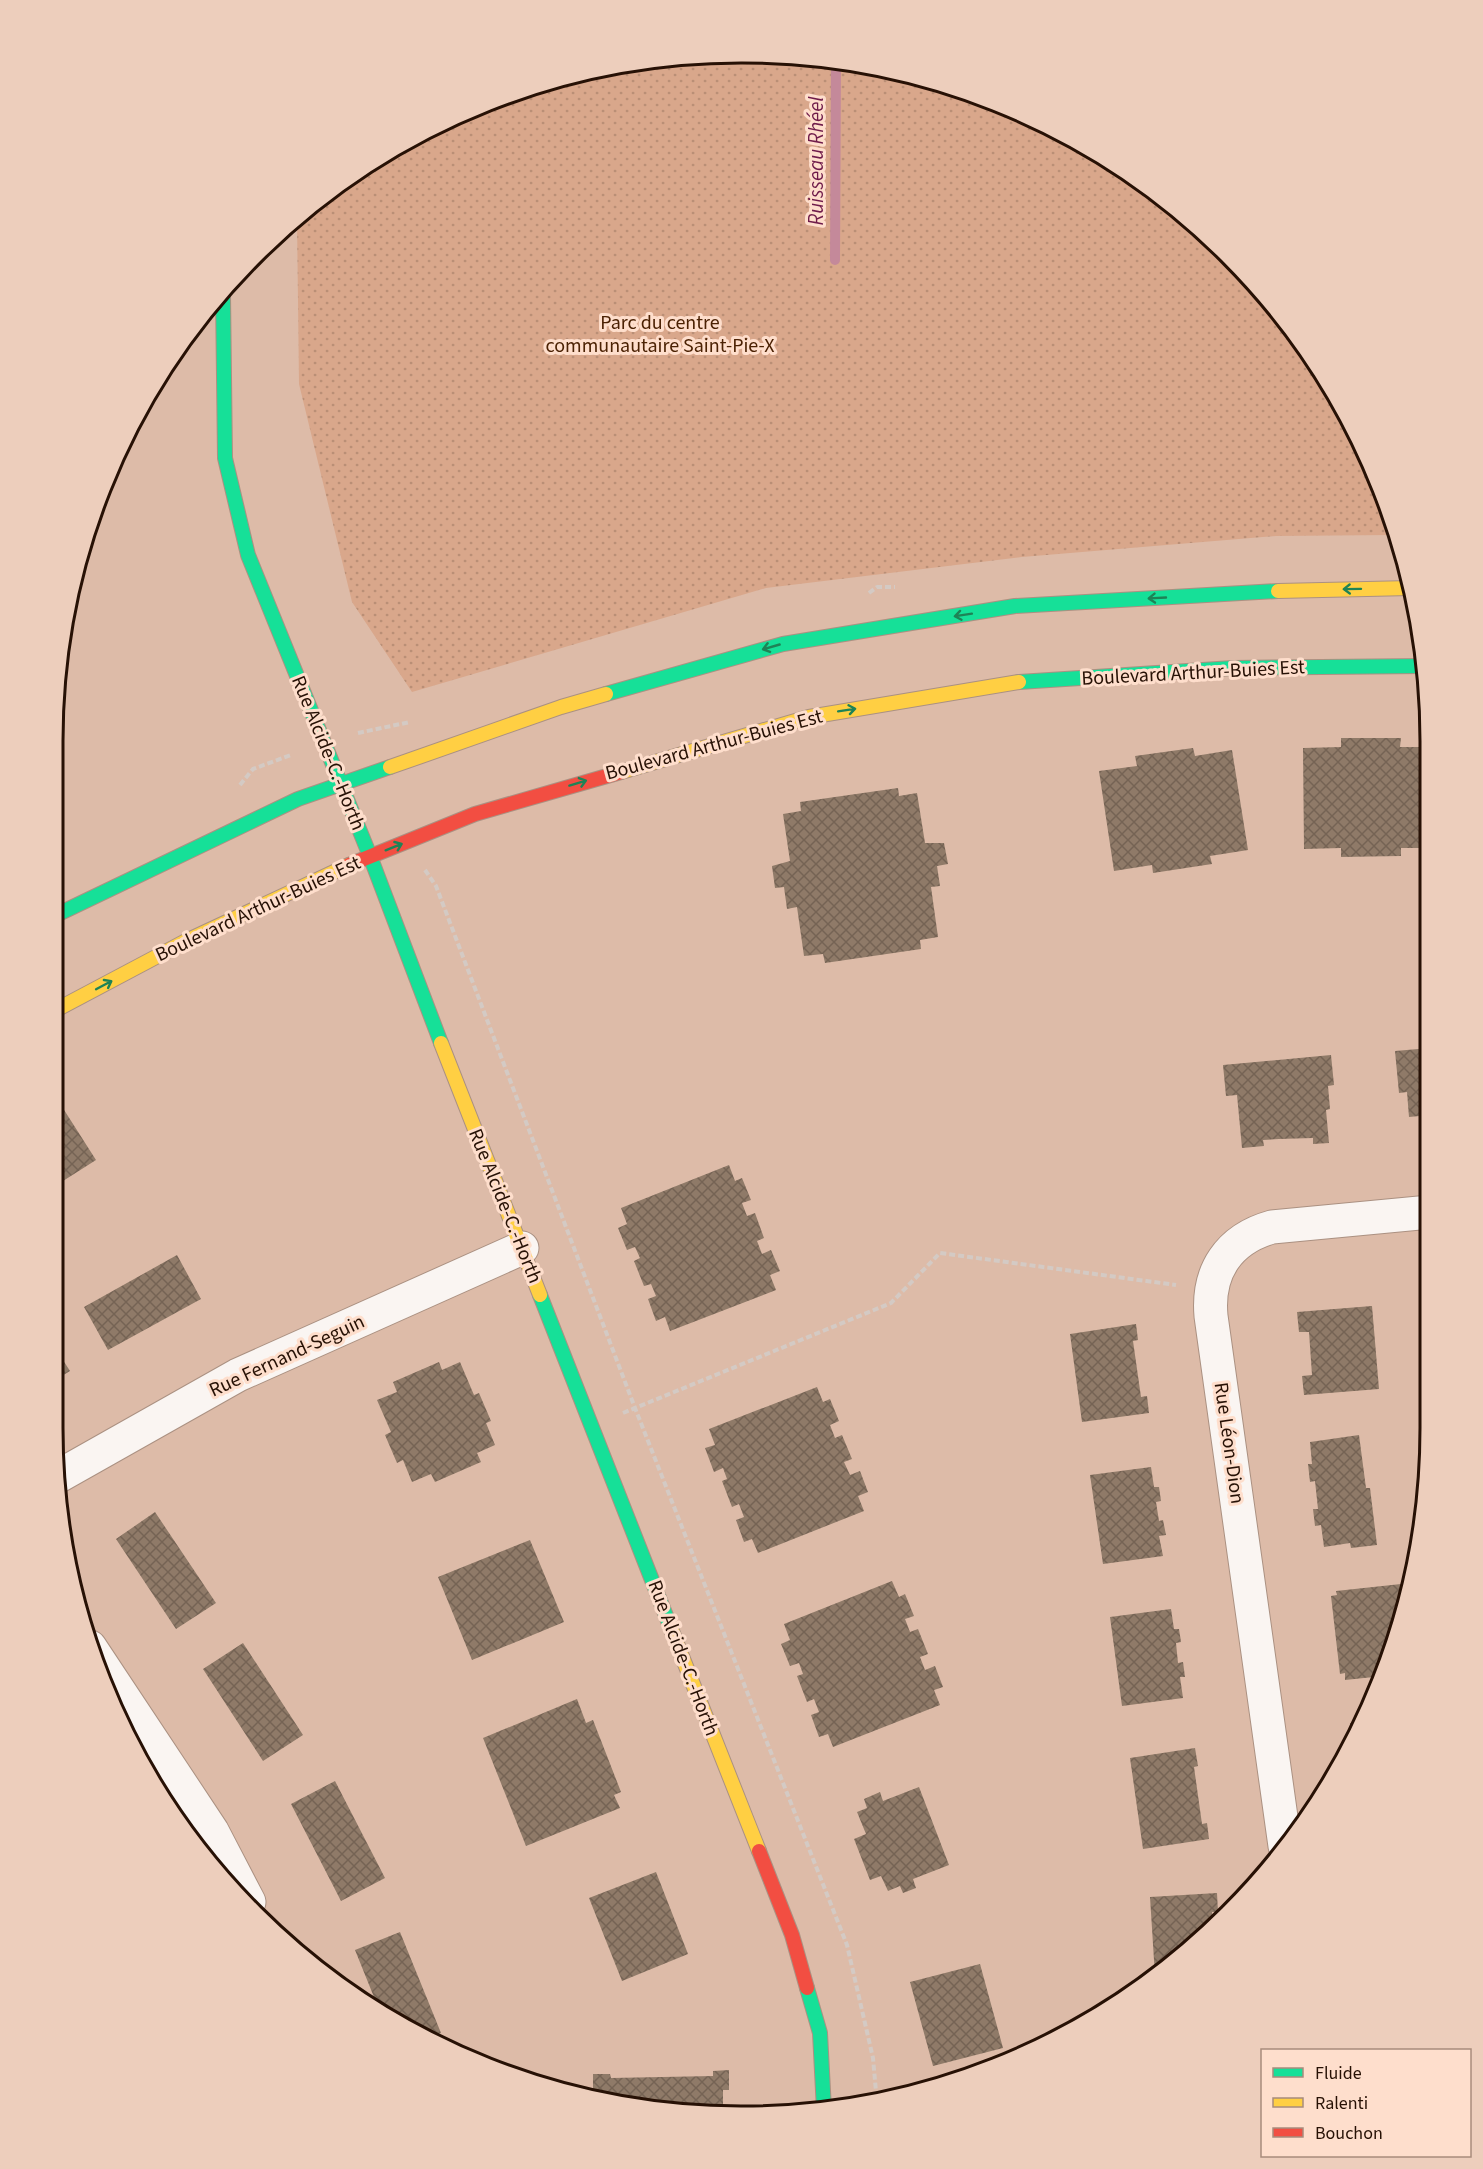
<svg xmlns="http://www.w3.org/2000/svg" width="1483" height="2169" font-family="'Source Sans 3',sans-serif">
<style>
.park{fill:url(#park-dots)}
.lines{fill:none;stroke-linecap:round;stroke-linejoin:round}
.stream{stroke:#c4899a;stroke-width:10}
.building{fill:url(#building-cross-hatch)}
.street-casing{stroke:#ab9182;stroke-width:35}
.fast-casing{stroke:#ab9182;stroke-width:16}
.slow-casing{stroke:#ab9182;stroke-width:16}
.jam-casing{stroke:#ab9182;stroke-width:16}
.path{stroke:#d4cac4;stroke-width:4;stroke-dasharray:6 3;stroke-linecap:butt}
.street{stroke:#faf5f2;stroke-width:33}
.fast{stroke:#16e098;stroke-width:14}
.slow{stroke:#ffcf43;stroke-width:14}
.jam{stroke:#f24e42;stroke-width:14}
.oneway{stroke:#1e8356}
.labels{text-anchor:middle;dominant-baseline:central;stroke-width:6;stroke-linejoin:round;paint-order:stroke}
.park-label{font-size:20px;fill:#4b2103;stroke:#fedecc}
.street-label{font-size:20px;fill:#271105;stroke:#fedecc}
.water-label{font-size:21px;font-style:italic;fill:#6f1b4a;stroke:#fedecc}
.rim{fill:none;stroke:#271105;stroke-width:3}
</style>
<defs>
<pattern id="park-dots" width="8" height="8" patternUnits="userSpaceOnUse" patternTransform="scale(1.5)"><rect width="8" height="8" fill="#d9a78b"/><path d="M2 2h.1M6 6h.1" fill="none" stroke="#ba8f76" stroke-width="1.8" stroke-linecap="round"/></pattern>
<pattern id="building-cross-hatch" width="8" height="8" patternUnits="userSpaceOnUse" patternTransform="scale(1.5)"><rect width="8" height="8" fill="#8f7a68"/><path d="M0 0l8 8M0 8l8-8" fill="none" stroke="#756354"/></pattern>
</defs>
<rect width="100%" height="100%" fill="#ddbba8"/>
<!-- park -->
<path class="park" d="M742,53l134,13 129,39 120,64 104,86 59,67 71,114 34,99 -117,1 -254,21 -256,31 -354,104 -60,-90 -53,-218 -2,-165 62,-51 119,-63 129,-39z"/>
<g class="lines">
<!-- stream -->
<path class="stream" d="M835,260l1,-198"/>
</g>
<!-- building -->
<path class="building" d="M1341,738h60l-1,9h30v101h-29v8l-60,1v-9l-37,1 -1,-101 38,-1z
M1193,748l2,8 37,-6 16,100 -38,6 2,8 -59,9 -1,-8 -38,6 -15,-100 38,-5 -2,-10z
M898,788l1,8 18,-3 8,50h19l4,21 -11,2 3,20 -9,1 7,50 -18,3 1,9 -96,14 -2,-9 -19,2 -7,-49 -10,2 -3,-22 -9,1 -3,-22 18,-5 -7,-47 18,-3 -1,-9z
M1430,1048v67l-21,2 -2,-25 -8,1 -4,-42z
M1331,1055l3,30 -6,1 2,23 -4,1 3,33 -16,1v-6l-34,1 -16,1 1,6 -22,2 -5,-53 -11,1 -3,-31z
M52,1091l44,69 -44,28z
M729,1165l6,16 7,-3 9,22 -9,3 5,13 8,-3 9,25 -7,3 5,13 9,-4 9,21 -10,4 6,15 -106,41 -5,-14 -9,4 -8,-22 8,-3 -5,-12 -7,2 -10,-25 6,-3 -5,-11 -8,3 -9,-22 9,-4 -6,-16z
M177,1255l24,44 -93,51 -24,-43z
M1372,1306l7,83 -75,6 -2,-19 10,-1 -3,-43h-10l-2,-20z
M1136,1324l2,16 -5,1 8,56 6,-1 2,17 -67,9 -12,-88z
M52,1343l18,28 -18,11z
M439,1362l3,8 18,-8 14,33 5,-2 12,28 -5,2 9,22 -18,8 4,9 -46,20 -4,-8 -19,8 -9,-22 -6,3 -12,-28 6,-3 -14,-32 20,-8 -4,-10z
M817,1387l6,15 7,-3 9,22 -9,4 5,13 7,-3 10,24 -8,3 6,13 10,-4 8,21 -10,4 6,15 -106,42 -6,-14 -8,3 -8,-22 8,-3 -5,-13 -7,3 -10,-26 5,-2 -4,-11 -9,4 -9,-24 10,-3 -6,-16z
M1359,1435l7,53h4l7,57 -26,3 -1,-5 -26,4 -3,-22 -6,1 -2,-17h5l-3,-28 -5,1 -2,-18h4l-2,-22z
M1151,1467l3,20h5l2,14 -5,1 3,19 4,-1 3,15 -7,1 4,20 -60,8 -13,-89z
M155,1512l61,91 -40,26 -60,-90z
M530,1540l34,82 -92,38 -34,-83z
M892,1581l7,16 6,-3 9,22 -9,3 5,13 8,-3 10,25 -8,3 5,13 10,-4 8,21 -9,3 6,15 -107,42 -5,-13 -9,3 -8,-22 8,-3 -5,-13 -7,3 -10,-26 6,-2 -4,-11 -9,3 -9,-22 9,-4 -6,-16z
M1401,1584l3,23 -21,69 -38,4v-7l-5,1 -9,-78 6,-1 -1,-4z
M1171,1609l3,20h5l2,13 -5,1 2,20 5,-1 2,15h-5l3,21 -61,8 -12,-89z
M243,1643l60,92 -40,26 -60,-92z
M577,1699l9,24 7,-3 28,72 -7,3 6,13 -94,38 -43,-108z
M1362,1722l-11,19 -1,-18z
M1195,1748l3,18 -4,1 8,57 5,-1 2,16 -66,10 -13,-91z
M335,1781l50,97 -44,23 -50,-97z
M919,1787l30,78 -36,14 3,9 -13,5 -3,-7 -12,5 -7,-15 -11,4 -16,-41 12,-5 -9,-22 10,-4 -3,-9 16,-7 3,9z
M656,1872l32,82 -66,27 -33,-83z
M1217,1893l1,19h-6l1,15 -58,49 -5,-79z
M400,1932l41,101 -15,6 -46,-27 -25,-62z
M980,1964l23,84 -70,18 -23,-84z
M729,2070v20h-6v23l-71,-2 -59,-18v-19h17l1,4 102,-2v-5z"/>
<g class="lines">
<defs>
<path id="street" d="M59,1476l179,-101 284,-127
M90,1647l122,184 37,71
M1285,1846l-74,-530c-4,-45 18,-77 61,-89l158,-15"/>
<path id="fast" d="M223,295l2,163 23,97 122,301 71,187
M1019,682l214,-14 190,-2
M606,694l177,-50 232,-38 263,-15
M52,917l246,-118 92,-32
M540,1295l132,336
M807,1988l13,45 4,77"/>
<path id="slow" d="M1278,591l133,-3
M390,767l171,-60 45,-13
M621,772l188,-55 210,-35
M52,1012l134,-71 163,-76
M441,1043l99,252
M672,1631l87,220"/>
<path id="jam" d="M349,865l126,-51 146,-42
M759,1851l33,84 15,53"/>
</defs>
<!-- street casing -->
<use href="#street" class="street-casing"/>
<!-- fast casing -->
<use href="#fast" class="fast-casing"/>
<!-- slow casing -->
<use href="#slow" class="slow-casing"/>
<!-- jam casing -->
<use href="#jam" class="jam-casing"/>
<!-- path -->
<path class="path" d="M869,593l8,-6h18
M358,733l52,-11
M240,785l13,-16 38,-14
M425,870l11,16 199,522 212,537 26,113 4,45
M623,1413l268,-110 49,-50 236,32"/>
<!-- street -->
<use href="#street" class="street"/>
<!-- fast -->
<use href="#fast" class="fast"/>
<!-- slow -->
<use href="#slow" class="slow"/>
<!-- jam -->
<use href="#jam" class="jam"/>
</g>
<!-- one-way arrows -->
<defs><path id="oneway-shaft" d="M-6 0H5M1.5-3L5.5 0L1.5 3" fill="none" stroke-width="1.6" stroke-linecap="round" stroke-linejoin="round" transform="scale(1.5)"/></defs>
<g class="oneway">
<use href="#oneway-shaft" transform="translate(1352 589) rotate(179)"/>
<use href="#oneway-shaft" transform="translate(1157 598) rotate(177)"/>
<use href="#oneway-shaft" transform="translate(963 615) rotate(171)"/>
<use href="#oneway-shaft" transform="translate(771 647) rotate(164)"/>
<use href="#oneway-shaft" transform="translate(847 710) rotate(-9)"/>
<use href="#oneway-shaft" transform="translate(578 783) rotate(-17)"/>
<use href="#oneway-shaft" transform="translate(394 847) rotate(-22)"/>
<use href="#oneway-shaft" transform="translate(104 985) rotate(-28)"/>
</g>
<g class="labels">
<!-- park labels -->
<g class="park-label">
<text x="660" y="323">Parc du centre<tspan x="660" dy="23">communautaire Saint-Pie-X</tspan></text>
</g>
<!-- street labels -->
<g class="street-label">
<text transform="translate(1193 673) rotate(-3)">Boulevard Arthur-Buies Est</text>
<text transform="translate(714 745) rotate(-15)">Boulevard Arthur-Buies Est</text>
<text transform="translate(328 753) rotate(68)">Rue Alcide-C.-Horth</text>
<text transform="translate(258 909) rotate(-25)">Boulevard Arthur-Buies Est</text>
<text transform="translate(505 1206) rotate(68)">Rue Alcide-C.-Horth</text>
<text transform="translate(287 1356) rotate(-25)">Rue Fernand-Seguin</text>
<text transform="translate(1229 1443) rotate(82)">Rue Léon-Dion</text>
<text transform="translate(683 1658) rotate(69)">Rue Alcide-C.-Horth</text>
</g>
<!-- water labels -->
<g class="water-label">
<text transform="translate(816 161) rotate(-90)">Ruisseau Rhéel</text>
</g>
</g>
<!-- crop -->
<path d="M0 0H1483V2169H0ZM741 63H742A678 678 0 0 1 1420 741V1428A678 678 0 0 1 742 2106H741A678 678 0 0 1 63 1428V741A678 678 0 0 1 741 63Z" fill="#edcebc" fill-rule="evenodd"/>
<path class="rim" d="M741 63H742A678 678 0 0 1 1420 741V1428A678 678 0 0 1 742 2106H741A678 678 0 0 1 63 1428V741A678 678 0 0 1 741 63Z"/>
<!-- legend -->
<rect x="1261" y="2049" width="210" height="108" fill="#fedecc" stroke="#a88c7c" stroke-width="1.5"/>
<rect x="1273" y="2068" width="30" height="9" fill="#16e098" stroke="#a88c7c" stroke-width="1.5"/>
<text x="1315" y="2079" font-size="18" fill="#271105">Fluide</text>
<rect x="1273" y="2098" width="30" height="9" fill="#ffcf43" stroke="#a88c7c" stroke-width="1.5"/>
<text x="1315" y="2109" font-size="18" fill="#271105">Ralenti</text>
<rect x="1273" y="2128" width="30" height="9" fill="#f24e42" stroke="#a88c7c" stroke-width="1.5"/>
<text x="1315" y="2139" font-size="18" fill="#271105">Bouchon</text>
</svg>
